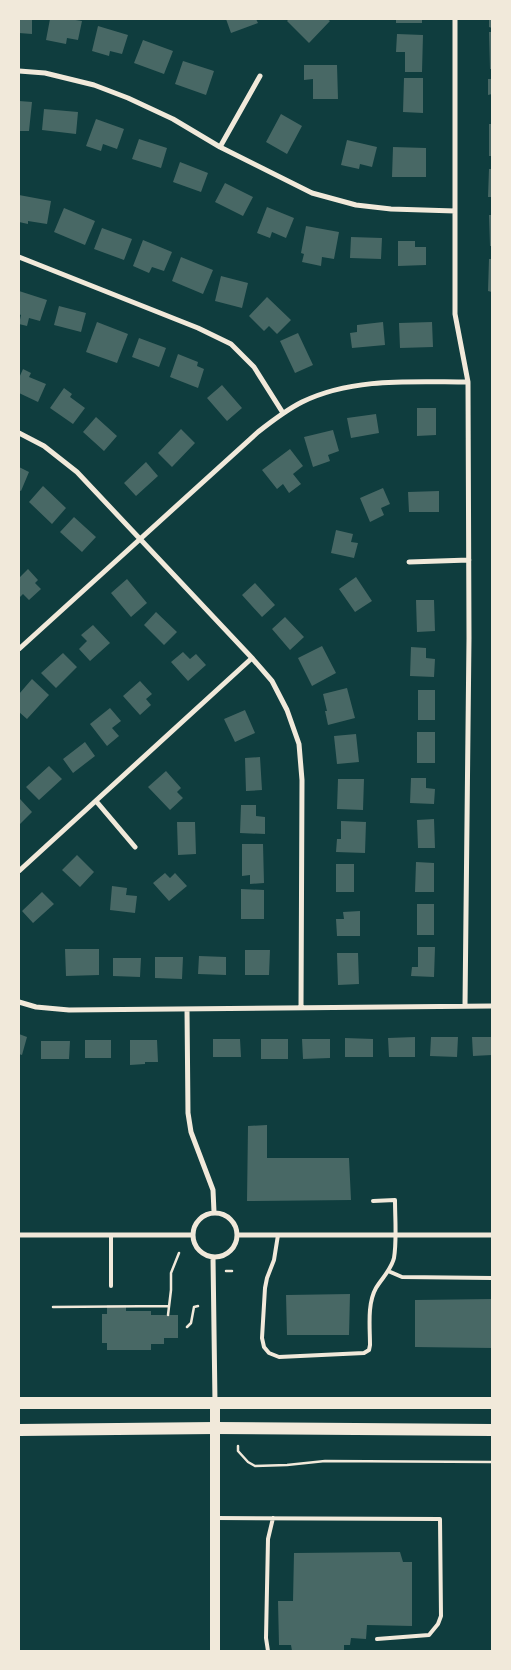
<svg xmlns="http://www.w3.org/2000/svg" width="511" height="1670" font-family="Raleway,sans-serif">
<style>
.building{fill:#486865}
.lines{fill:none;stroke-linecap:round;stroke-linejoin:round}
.path{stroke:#f1e9da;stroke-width:2.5}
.service{stroke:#f1e9da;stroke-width:4}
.minor{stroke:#f1e9da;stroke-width:5}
.secondary{stroke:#f1e9da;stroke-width:10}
.primary{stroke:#f1e9da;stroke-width:12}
</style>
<rect width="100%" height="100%" fill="#0f3d3e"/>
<!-- building -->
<path class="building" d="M19,19h13v15l-13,-1z
M50,19h19l13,2 -4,19 -11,-2 -1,6 -20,-4z
M226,19h30l2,4 -27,10z
M289,19h38l3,2 -21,22 -22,-22z
M396,19h26v4h-26z
M489,19h3v9l-3,-1z
M98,26l30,9 -6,19 -12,-3 -1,5 -17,-5z
M489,32h3v37h-2z
M397,34l26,1 -1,37h-17v-20h-9z
M143,40l30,11 -9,23 -30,-11z
M183,61l31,10 -8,24 -31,-11z
M304,65h33l1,34h-25v-20l-9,1z
M404,78h19v35l-20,-1z
M488,79h4v15l-4,1z
M19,101l13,1 -3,29h-10z
M44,109l34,3 -2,22 -34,-4z
M281,114l21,12 -15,28 -21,-12z
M96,119l28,10 -7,20 -14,-5 -2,7 -15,-5z
M489,124h3v32h-3z
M139,139l28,9 -6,20 -29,-9z
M347,140l30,7 -5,20 -12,-3 -1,5 -18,-4z
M393,147l33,1v29h-34z
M180,162l28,11 -7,19 -28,-10z
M489,169h3v28h-4z
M225,183l28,14 -10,19 -28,-14z
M19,195l32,6 -4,23 -19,-3v3l-9,-2z
M267,207l27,11 -8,20 -14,-6 -2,6 -13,-5z
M64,208l31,13 -10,24 -31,-13z
M489,215h3v31h-2z
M306,226l33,6 -5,27 -12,-2 -1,9 -19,-4 2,-8 -3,-1z
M102,228l30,11 -8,21 -30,-11z
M351,237l31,1 -1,21 -31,-1z
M143,240l29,12 -8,19 -12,-4 -3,6 -16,-7z
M398,241h17v6h11v18l-28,1z
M181,257l32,13 -10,24 -31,-13z
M489,259h3v33l-4,-1z
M221,276l27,7 -6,25 -27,-7z
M19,291l28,9 -7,21 -11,-3 -2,8 -8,-2 2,-9 -2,-1z
M267,297l24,23 -14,14 -8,-8 -5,5 -15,-15z
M59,306l27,7 -5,19 -27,-7z
M97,322l31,12 -11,29 -31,-11z
M383,322l2,23 -33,3 -2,-15 7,-1v-7z
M432,322l1,25 -33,1 -1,-25z
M298,333l15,32 -18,8 -15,-32z
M139,338l27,10 -7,19 -27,-10z
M178,354l20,8 -1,4 7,3 -6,19 -28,-11z
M23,369l8,4 -2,4 17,7 -8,18 -19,-9v-15z
M222,385l20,23 -15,13 -20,-23z
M64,388l8,6 -2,3 15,11 -12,16 -23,-16z
M417,408h19v27l-19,1z
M376,414l3,19 -28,5 -4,-20z
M96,417l21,19 -13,15 -21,-19z
M181,429l14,14 -23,24 -14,-14z
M333,430l6,21 -11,4 2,6 -17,6 -9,-30z
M290,449l13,17 -10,8 8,10 -12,9 -6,-9 -6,5 -15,-19z
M146,462l12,14 -22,20 -12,-13z
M19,467l10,5 -8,19 -2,-1z
M43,486l23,22 -14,16 -23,-22z
M383,488l7,16 -9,4 3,7 -14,7 -10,-24z
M439,491v21h-30l-1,-20z
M74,517l22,20 -14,15 -22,-20z
M336,530l17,4 -2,8 7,1 -4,15 -23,-5z
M28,569l10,11 -3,3 6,6 -12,11 -6,-6 -4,4v-20z
M356,577l16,24 -17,11 -16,-23z
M127,579l20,24 -16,14 -20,-24z
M255,583l20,22 -13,12 -20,-22z
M416,600h18l1,31 -18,1z
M156,612l21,20 -13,13 -20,-20z
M285,617l19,20 -14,13 -18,-21z
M93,625l17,18 -20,18 -11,-12 8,-8 -6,-6z
M322,646l14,27 -24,13 -14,-28z
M411,647l15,1v10l9,1 -1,18 -24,-1z
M183,652l7,7 6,-5 10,11 -18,16 -17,-19z
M63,653l14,14 -21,21 -15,-15z
M32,679l17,16 -22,24 -8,-7v-18z
M140,681l12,13 -6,5 5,6 -11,10 -17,-19z
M347,688l8,30 -27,7 -3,-14h2l-4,-17z
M418,690h17v30h-17z
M110,708l11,13 -9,7 7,8 -12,10 -17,-22z
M245,710l10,23 -20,9 -11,-23z
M417,732h18v31h-18z
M356,734l3,28 -22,2 -3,-28z
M85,742l10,14 -22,17 -10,-14z
M260,757l2,33 -16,1 -1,-33z
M49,766l13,13 -23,21 -13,-13z
M166,771l15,17 -4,4 6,6 -13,12 -22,-23z
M411,778h15v10l9,1 -1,15 -24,-1z
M338,779h26l-1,31 -26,-1z
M20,799l12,13 -13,13v-24z
M241,805h15v11l9,1v17l-25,-1z
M434,819l1,29h-17l-1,-28z
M341,821l25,1 -1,31 -29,-1 1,-13h4z
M177,822h18l1,32 -18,1z
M242,844h21l1,39 -14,1v-9l-8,1z
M77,855l17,17 -14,15 -18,-17z
M416,862l18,1v29h-19z
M336,864h18v28h-18z
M165,873l5,5 5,-5 12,13 -18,15 -16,-18z
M112,886l15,2 -1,7 11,1 -2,17 -25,-3z
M241,889l23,1v29h-23z
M42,892l12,12 -21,19 -11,-12z
M417,904h17v31h-17z
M360,911v25h-23l-1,-17h8l-1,-7z
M418,947h17l-1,30 -23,-1 1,-9h6z
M65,949h34v26l-33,1z
M245,950h25l-1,25h-24z
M337,953h21l1,31 -21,1z
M199,956l27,1v18l-28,-1z
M155,957h28l-1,22 -27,-1z
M113,958h28l-1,19 -27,-1z
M19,1034l8,3 -5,18 -3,-1z
M415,1037v20h-26l-1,-19z
M431,1037h27l-1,20 -27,-1z
M472,1037h20v18l-19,1z
M345,1038l28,1v18h-28z
M213,1039h27l1,18h-28z
M261,1039h27v20h-27z
M302,1039h28v19l-27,1z
M85,1040h26v18h-26z
M130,1040h27l1,22h-13v2l-15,1z
M41,1041h29l-1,18h-28z
M267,1125v33h82l2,42 -104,1 1,-75z
M350,1294l-1,41h-62l-1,-40z
M492,1299v49l-77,-1v-47z
M107,1305h19v6h25v4h27v23h-14v6h-13v6h-44v-7h-5v-29h5z
M400,1552l3,10h9v64l-45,-1 -1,14 -15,-1 -1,7h-6v6h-52l-1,-6h-12l-1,-44h15l1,-48z"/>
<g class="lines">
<!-- path -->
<path class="path" d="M226,1271h6
M53,1307l115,-1
M168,1315l3,-25v-17l8,-20
M187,1327l4,-4 3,-16 4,-1
M238,1446v5l10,11 7,4 32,-1 38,-4 167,1"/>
<!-- service -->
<path class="service" d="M111,1235v51
M278,1235l-4,25 -7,18 -2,10 -3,50 2,9 5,6 10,4 85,-4 5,-3 1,-5c0,-18 -3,-41 6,-57 6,-10 15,-18 18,-30 3,-18 1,-39 1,-58l-22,1
M388,1271l14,6 90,1
M216,1518l224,1 1,97 -3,8 -9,11 -52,4
M268,1651l-2,-13 2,-99 5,-21"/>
<!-- minor -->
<path class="minor" d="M455,19v295l13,68 1,256 -4,368
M19,71l26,2 49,12 34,13 45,21 47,28 92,46 44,12 35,4 64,2
M220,147l40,-71
M19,257l179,71 33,16 23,23 29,46
M19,433l25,13 33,26 175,186 20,23 15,29 12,34 3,36 -1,228
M409,562l60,-2
M19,649l239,-217c14,-11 28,-22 44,-30 51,-25 112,-20 166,-20
M96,801l39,46
M19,871l233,-213
M19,1002l17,5 33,3 423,-4
M187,1009l1,104 3,19 22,58 1,22
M193 1235a22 22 0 1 1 44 0a22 22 0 1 1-44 0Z
M19,1235h173
M237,1235h255
M213,1257l2,145"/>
<!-- secondary -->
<path class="secondary" d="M215,1403v248"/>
<!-- primary -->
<path class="primary" d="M19,1403h473
M19,1430l196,-2 277,2"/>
</g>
<!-- border -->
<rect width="511" height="1670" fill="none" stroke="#f1e9da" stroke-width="40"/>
</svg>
